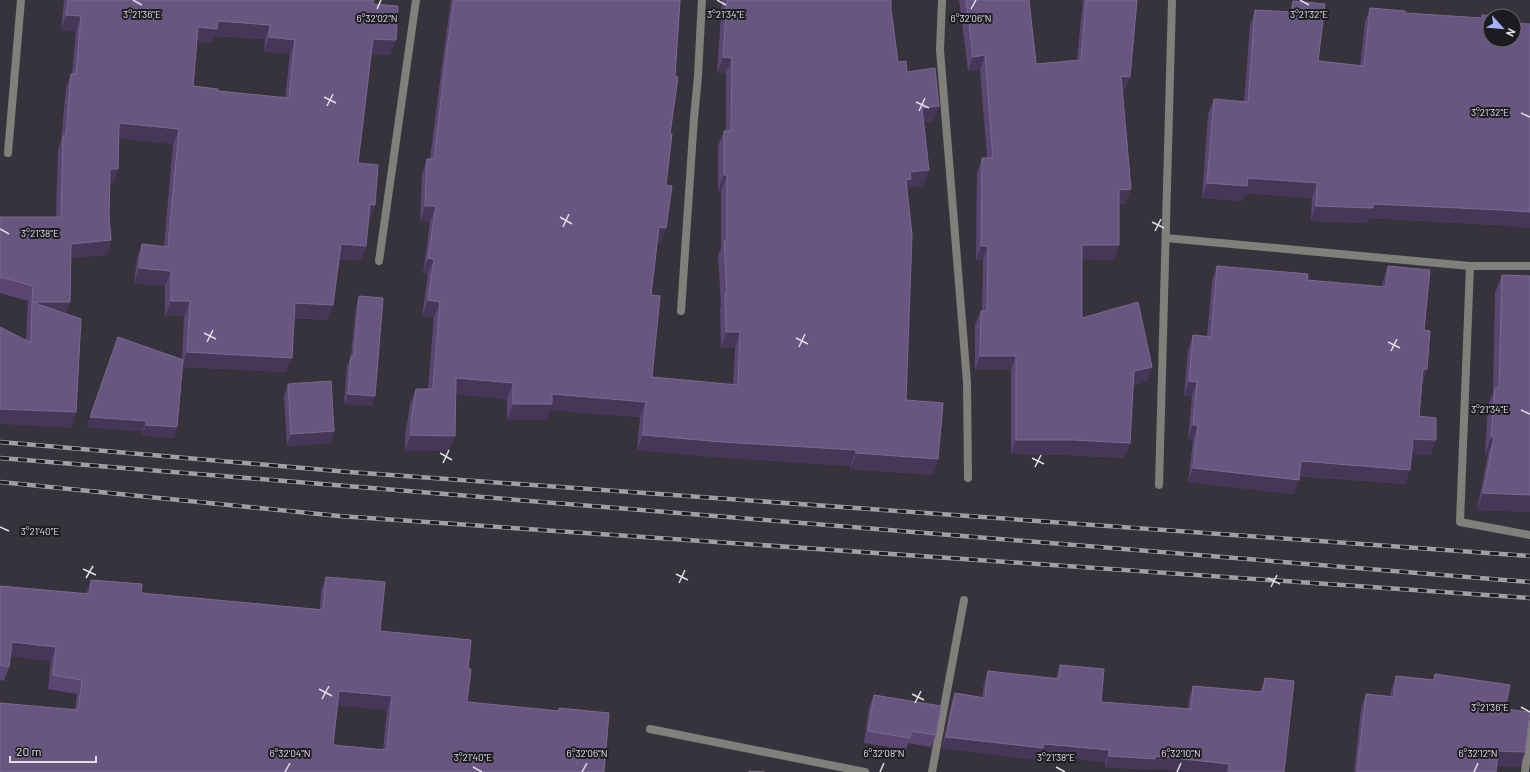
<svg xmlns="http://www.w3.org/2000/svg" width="1530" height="772" font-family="Barlow,sans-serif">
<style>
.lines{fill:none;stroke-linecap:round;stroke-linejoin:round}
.minor{stroke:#817f7a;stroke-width:8}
.tertiary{stroke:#817f7a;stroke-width:8}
.rail-casing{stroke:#a19fa6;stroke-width:4.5}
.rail{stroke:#1d1c20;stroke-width:3;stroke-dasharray:9;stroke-linecap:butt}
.wall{fill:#5a4573;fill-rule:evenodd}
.shaded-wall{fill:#463759}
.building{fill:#685580;stroke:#7b6a8f;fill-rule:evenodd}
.ticks{fill:none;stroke:#e0dee4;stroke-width:1.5}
.ticks-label{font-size:10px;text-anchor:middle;fill:#e0dee4;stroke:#1d1c20;stroke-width:4;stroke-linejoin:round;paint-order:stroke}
</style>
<rect width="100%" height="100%" fill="#37333d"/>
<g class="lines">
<!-- minor -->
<path class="minor" d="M8,153l13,-153
M1166,238l304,28h60
M379,261l37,-261
M1470,266l-10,256 70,13
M681,311l13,-193 4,-42 4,-76
M1159,485l13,-485
M650,729l215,43
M932,772l32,-172
M1525,772l5,-48"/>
<!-- tertiary -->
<path class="tertiary" d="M942,0l-2,50 27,332 1,96"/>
<defs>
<path id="rail" d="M0,442l349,30 1181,84
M0,458l1530,124
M0,482l339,34 1191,82"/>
</defs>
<!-- rail casing -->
<use href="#rail" class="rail-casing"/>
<!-- rail -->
<use href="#rail" class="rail"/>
</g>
<!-- wall -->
<path class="wall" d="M64,0h310l-1,4 17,51 -19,-1 -13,109 17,42 -5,14h-1l-3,27 -5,14 -22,-1 -11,61 -34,-2 -8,54 -104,-5 -8,71 -32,-3 1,-4 -56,-4 31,-90 64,22 2,-43h-19v-30l-31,-3 3,-24 5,-15 22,2 9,-102 -54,-6 -1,31 -5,14h-3l-1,33 2,24 -5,15 -36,3 -4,56 10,98 -5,16 -45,-87 2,-40 -28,-8v-76h56l2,-67 3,-8 5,-54 5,-14h1l4,-43 -15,-2zM214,36l51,3 -1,12 26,3 -5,44 -67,-7 -25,-5 4,-44 15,1z
M451,0h229l-10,134 -9,109h-4l-6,52 1,82 81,8 2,-37h-14l-1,-40 1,-3 -3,-49 3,-8v-57h-3v-45l6,-15h2v-58h-9l5,-73h169v9l7,53 41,44 -6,15 -9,1 -1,63 -15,2 -1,3 -1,210 27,75 -83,-6v-3l-134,-9 -79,-7 3,-33 -90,-7 -4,10h-39v-21l-51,-5 -7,57h-44v-14l5,-33 6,-15h12l6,-72 -12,-1 6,-42h-5l7,-52h-10l2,-47 5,-16h3l12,-94z
M959,0h70l7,64 41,-4 6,-60h54l-13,91h-2l4,112 -7,1 -5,56 -32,-1v59l70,49 -5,14 -14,4 -3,58 -6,15 -56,-3 -57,-1v-84h-36v-45l6,-14h1l1,-51h-7l1,-87 5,-15h5l-7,-88 -12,1z
M1293,1l25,60 42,5 5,-44 5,-14 35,5 76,5 1,-3 13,210 -126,-7 -2,5 -56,-2 1,-23 -67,-5 -3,8 -40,-3 6,-84 6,-15 30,3 6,-77 5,-15 35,2z
M1217,266l90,14 75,7 1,-6 5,-15 36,64 3,39 -5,15 -3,32 17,24 -6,15 -18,-1 -7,30 -106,-8 -5,18 -106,-12 5,-42 -5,-1 4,-43h-8l4,-46 5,-15 14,1 5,-55z
M1502,275l28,237 -53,-2 11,-56h-3l3,-49 5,-13 2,-99z
M359,296l13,110 -28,-2 3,-38 4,-10 5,-50z
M288,384l46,47 -4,12 -43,3 -3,-50z
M326,577l54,54 88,38 -1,33 91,9 1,-3 45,64h-604l75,-63 2,-15 -29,-5 3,-28 -41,-5 -1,11 -5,14 -4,-1v-94l86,8 5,-14 50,13 179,16 1,-18zM337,705l50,5 -4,40 -50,-5z
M1060,665l41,37 87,7 1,-11 4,-12 67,6 5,-14 19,94h-93l-39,-4 -1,2 -46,-3v-5l-64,-7 -2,5 -97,-12 9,-43 4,-12 27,5 2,-15 4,-12 68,7z
M1435,674l70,35 20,43 -5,15 -23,-1 -1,6h-142l7,-63 5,-15 24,2 1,-5 5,-15 37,4z
M874,695l62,40 -5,12 -23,-4 -2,7 -42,-7 5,-36z"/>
<!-- shaded-wall -->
<path class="shaded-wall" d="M66,15l15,1 -5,15 -15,-2z
M218,21l52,4 -5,14 -51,-3 -2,7 -19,-1 5,-15z
M269,37l26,3 -5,14 -26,-3z
M373,39l23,1 -6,15 -23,-1z
M985,55l-5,15 -12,1 5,-14z
M723,57l9,1 -6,15h-9z
M1121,76l9,1 -6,14h-8z
M939,106l-6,15 -17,2 6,-15z
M119,123l60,6 -6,15 -59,-6z
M110,169h8l-5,14h-9z
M929,170l-6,15 -15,2 -3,8 1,-15 4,-8z
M724,175h3l-6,16h-3z
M1248,178l69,5 -5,15 -67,-5 -3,8 -40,-3 5,-15z
M1131,189l-5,14 -12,1 5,-14z
M370,204l5,1 -5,14h-5z
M1373,204l128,6 29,2v16l-35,-3 -126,-7 -2,5 -56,-2 5,-15z
M425,206h11l-6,16h-10z
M659,227l7,1 -5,15h-8z
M111,240l-5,15 -41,4 6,-15z
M341,244l25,2 -5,14 -25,-2z
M1082,245h37l-5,15 -37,-1z
M981,246h7l-5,14h-7z
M428,258l6,1 -6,15h-5z
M139,268l32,3 -6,15 -31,-3z
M428,300l12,2 -6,15 -12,-1z
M171,301h19l-6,15h-19z
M32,302h38l-5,15z
M295,303l38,2 -5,15 -39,-3z
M726,332h14l-5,16h-14z
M187,352l105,6 -6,14 -105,-5z
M980,356h36l-5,14h-36z
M1152,367l-5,14 -18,5 5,-15z
M1423,369h4l-6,15z
M456,378l57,5 -6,16 -57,-5z
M1189,381l8,1 -5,14h-8z
M348,394l27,2 -3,10 -28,-2z
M552,394l94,8 -6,15 -90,-7 -4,10h-39l6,-16z
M0,409l76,3 -5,16 -71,-4z
M90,417l56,4 -3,10 -56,-4z
M146,425l31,2 -3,11 -32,-3z
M1193,425h5l-5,15 -5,-1z
M334,431l-4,12 -43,3 4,-12z
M411,435l44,1 -6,15h-44z
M643,435l213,15 -6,16 -134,-9 -79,-7z
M1491,437h3l-6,17h-3z
M1413,439l23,1 -6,15 -22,-1z
M1016,440h57l57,3 -6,15 -56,-3 -57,-1z
M856,453l82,6 -5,16 -83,-6z
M1301,461l109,9 -5,14 -109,-9z
M1193,468l106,12 -5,14 -106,-12z
M1483,493l47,2v17l-53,-2z
M12,642l44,5 -5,14 -45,-5z
M339,691l53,5 -5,14 -53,-5z
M946,737l98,7 65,6 -4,12 -64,-7 -2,5 -97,-12z
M1498,751l27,1 -5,15 -27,-1z
M1109,756h46l74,8 -3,8h-35l-39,-4 -1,2 -46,-3z"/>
<!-- building -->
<path class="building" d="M68,0h306l-1,4 25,2 -2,34 -23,-1 -15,124 20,2 -3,40 -5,-1 -4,42 -25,-2 -8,61 -38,-2 -3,55 -105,-6 3,-51h-19v-30l-32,-3 3,-24 26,3 11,-118 -60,-6 -1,46h-8l-1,47 2,24 -40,4 -1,58h-38l1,-16 -33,-9v-60h61l2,-81h3l5,-62h5l5,-58 -15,-1zM218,21l52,4 -1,12 26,3 -6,58 -71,-7v-2l-25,-3 5,-59 19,2z
M454,0h226l-5,77h3l-8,57h2l-6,51 6,1 -6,42 -7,-1 -8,68 9,1 -8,81 86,8 2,-53h-14l-1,-39h2l-3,-52 3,-1v-65h-3v-44h7l1,-73 -9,-1 4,-57h164v9l7,53 8,-1 1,11 28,-4 4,38 -17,2 7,62 -19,2 1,7 -5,1 6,55 -6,165 37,3 -5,56 -82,-6v-3l-134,-8 -79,-7 3,-33 -94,-8v10h-39v-21l-57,-5 -1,58 -44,-1v-13l5,-33h17l7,-87 -12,-2 6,-41 -6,-1 8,-52h-11l2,-47h7l13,-110z
M966,0h63l7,64 45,-4 5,-60h51l-7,77 -9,-1 10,113 -12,1v55h-37v73l56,-16 14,65 -18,4 -4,72 -57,-3h-57v-84h-36l1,-45h6l1,-65h-7l1,-88h11l-8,-103 -12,2z
M1293,1l32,3 -7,57 46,5 6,-58 35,3v2l77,5v-3l22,1h-14v24h24v-17l16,1v188l-29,-2 -128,-6v4l-57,-2 1,-23 -69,-5 -1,8 -40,-3 7,-84 34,3 7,-92 37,2z
M1217,266l91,8 -1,6 79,7 2,-21 42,4 -6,60 6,1 -3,38h-4l-4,47 17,2v22l-23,-1 -3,31 -109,-9 -2,19 -106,-12 5,-43h-5l4,-43 -8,-1 4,-46 18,2z
M1502,275l28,1v219l-47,-2 11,-56h-3l4,-49h4z
M359,296l24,2 -8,98 -27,-2 3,-38h3z
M32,302l49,17 -5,93 -76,-3v-82l31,16z
M118,337l65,23 -6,67 -31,-2v-4l-56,-4z
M331,381l3,50 -43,3 -3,-50z
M326,577l59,5 -5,49 91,9 -3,29h3l-4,33 92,9v-3l50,5 -5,59h-604v-69l78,7 4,-30 -29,-5 3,-28 -44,-5 -3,25 -9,-2v-79l90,8 1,-14 51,4 -1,9 182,17zM339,691l53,5 -5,54 -54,-5z
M1060,665l44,4 -3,33 90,7 2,-23 70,6 2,-14 29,3 -10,91h-55v-8l-74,-8v3l-46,-3v-6l-65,-6 -1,4 -97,-11 9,-44 30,5 3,-27 71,8z
M1435,674l75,11 -5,24 25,3 -5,40 -27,-1 -2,21h-139l9,-78 28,3 2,-21 38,4z
M874,695l67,11 -5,29 -25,-4 -1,7 -42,-7z
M749,771l16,1h-16z"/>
<!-- ticks -->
<path class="ticks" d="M133,0l9,5M717,0l9,5M1300,0l9,5M377,9l4,-9M971,9l5,-9M324,97l12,6M916,102l13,6M327,106l6,-12M919,111l6,-13M1521,113l9,4M560,217l12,7M1152,222l12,6M563,227l6,-13M0,229l9,5M1155,231l6,-12M204,333l12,6M796,338l12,6M207,342l6,-12M1388,342l12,6M799,347l6,-13M1391,351l6,-12M1521,410l9,4M440,453l12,7M1032,458l12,6M443,463l6,-13M1035,467l6,-12M0,527l9,4M83,569l13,6M676,574l12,6M86,578l7,-12M1268,578l12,6M679,583l6,-13M1271,587l6,-12M319,689l13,7M912,694l12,6M322,699l7,-13M915,703l6,-12M1521,707l9,5M473,767l9,5M1056,767l9,5M285,772l5,-9M582,772l5,-9M880,772l4,-9M1177,772l4,-9M1474,772l4,-9"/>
<g class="ticks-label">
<text x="142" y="18">3°21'36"E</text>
<text x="726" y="18">3°21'34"E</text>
<text x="1309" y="18">3°21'32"E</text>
<text x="377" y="22">6°32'02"N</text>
<text x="971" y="22">6°32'06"N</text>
<text x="1490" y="116">3°21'32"E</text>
<text x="40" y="237">3°21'38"E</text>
<text x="1490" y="413">3°21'34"E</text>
<text x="40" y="535">3°21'40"E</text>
<text x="1490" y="711">3°21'36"E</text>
<text x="290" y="757">6°32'04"N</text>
<text x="587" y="757">6°32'06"N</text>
<text x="884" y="757">6°32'08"N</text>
<text x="1181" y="757">6°32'10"N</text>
<text x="1478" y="757">6°32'12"N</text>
<text x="473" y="761">3°21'40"E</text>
<text x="1056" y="761">3°21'38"E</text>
</g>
<!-- north arrow -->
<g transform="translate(1502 28) rotate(117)"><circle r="19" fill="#1d1c20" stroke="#6b6a6e"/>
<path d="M0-3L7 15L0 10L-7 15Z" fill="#a5b1fc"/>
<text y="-6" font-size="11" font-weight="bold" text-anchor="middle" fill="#e0dee4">N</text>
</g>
<!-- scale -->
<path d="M10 756v6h86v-6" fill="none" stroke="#e0dee4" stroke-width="2"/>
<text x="16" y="756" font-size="12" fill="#e0dee4" stroke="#1d1c20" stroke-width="3" paint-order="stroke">20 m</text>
</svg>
